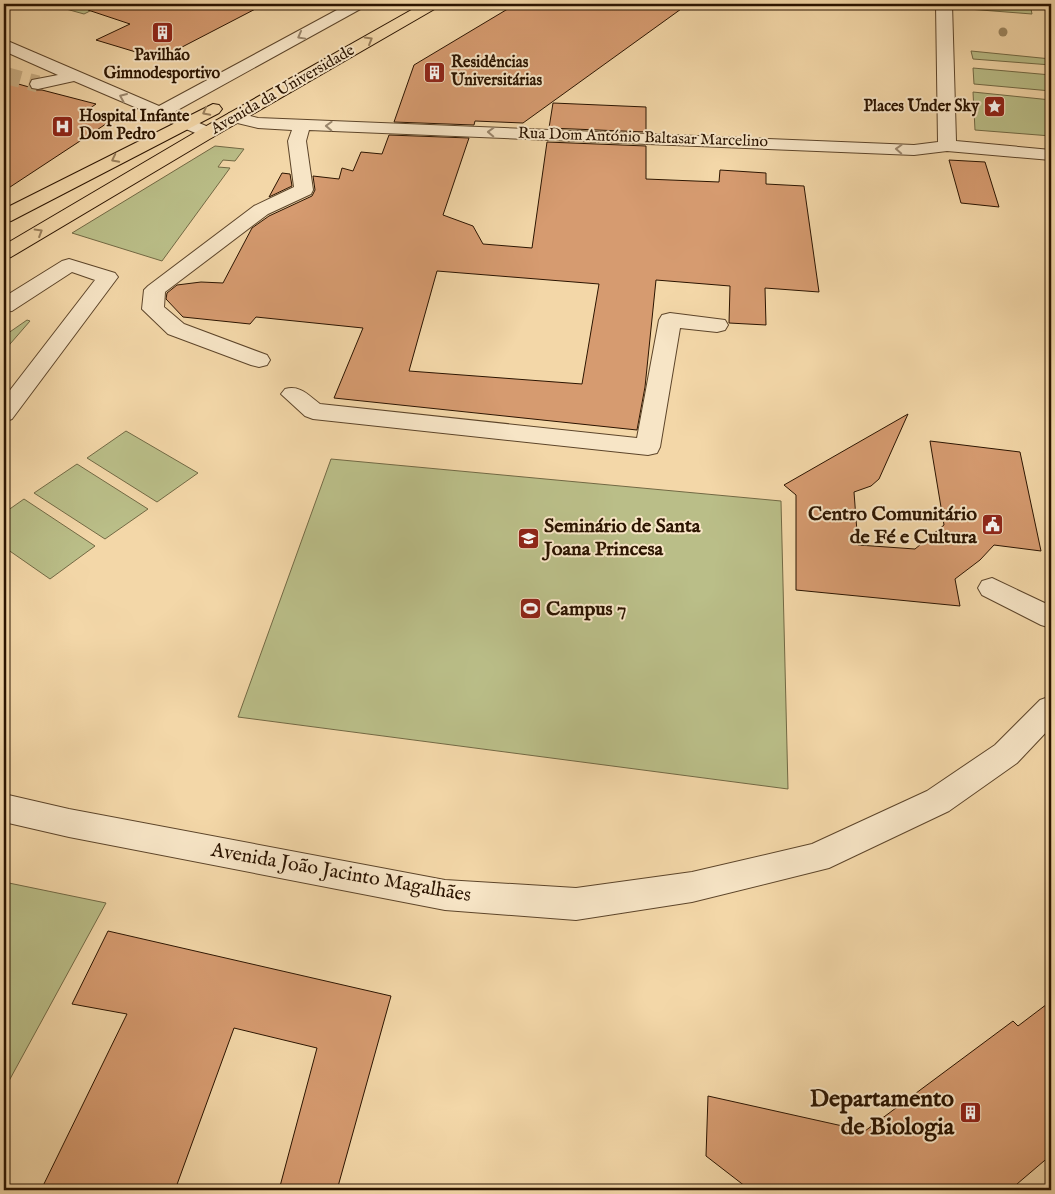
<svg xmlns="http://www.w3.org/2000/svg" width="1055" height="1194" font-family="'IM FELL English',serif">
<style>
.green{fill:#babe88;stroke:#726944}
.building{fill:#d69b70;stroke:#2b1400;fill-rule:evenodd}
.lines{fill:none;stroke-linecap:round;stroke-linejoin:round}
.minor-tunnel{stroke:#cbb086;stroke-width:17;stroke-dasharray:17 9;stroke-linecap:butt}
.minor-casing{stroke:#5d452a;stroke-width:2}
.major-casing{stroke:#2b1400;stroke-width:2}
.minor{fill:#f7e5c6;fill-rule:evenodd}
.major{fill:#f3d7a8;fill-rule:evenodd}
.tree{fill:#9d8862}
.oneway{stroke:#9b876d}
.oneway2{stroke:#997f5c}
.labels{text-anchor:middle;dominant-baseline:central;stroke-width:4;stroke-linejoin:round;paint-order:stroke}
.far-poi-label{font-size:16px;font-weight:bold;fill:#2b1400;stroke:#f7e5c6;text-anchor:start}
.far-street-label{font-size:16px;fill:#2b1400;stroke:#f7e5c6}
.poi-label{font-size:20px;font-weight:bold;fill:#2b1400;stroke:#f7e5c6;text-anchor:start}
.street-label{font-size:20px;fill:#2b1400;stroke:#f7e5c6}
.near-poi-label{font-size:24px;font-weight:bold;fill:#2b1400;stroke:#f7e5c6;text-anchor:end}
</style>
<rect width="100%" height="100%" fill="#f3d7a8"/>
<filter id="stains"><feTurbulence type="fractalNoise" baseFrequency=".004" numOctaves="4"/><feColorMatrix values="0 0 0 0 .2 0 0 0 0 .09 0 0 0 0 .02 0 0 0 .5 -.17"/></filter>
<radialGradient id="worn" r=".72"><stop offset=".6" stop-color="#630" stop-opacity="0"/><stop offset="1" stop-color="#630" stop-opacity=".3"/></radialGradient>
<!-- green -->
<path class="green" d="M48,4h56l-20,10z
M968,4h62l2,10 -64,-5z
M971,51l80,8v6l-78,-6z
M973,68l78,7v16l-77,-7z
M973,92l78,8v36l-76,-6z
M215,146l29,3 -9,12 -12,-1 -5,7 12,1 -68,93 -90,-28z
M27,320l3,1 -26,30v-15z
M126,431l72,42 -41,29 -70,-44z
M331,459l450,42 7,288 -550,-72z
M77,464l71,45 -43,30 -71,-46z
M24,499l71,47 -45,33 -46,-32v-34z
M4,882l102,21 -102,187z"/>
<!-- building -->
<path class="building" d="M89,4h176l-106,55 -63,-19 34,-16 -42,-14z
M516,4h172l-165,119 -48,-2 -1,4 -80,-3 20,-57z
M4,80l25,7 3,3h10l54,14 -10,7 29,7 -111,73z
M553,103l93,4v25l-97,-4z
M389,135l80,3 -26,77 30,11 10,18 49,4 15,-106 99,4v33l73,3 1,-12 46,3v11l38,2 15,106 -54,-4 1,37 -37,-2 1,-37 -74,-6 -11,107 -8,43 -303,-32 29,-70 -107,-11 -6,7 -67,-7 -17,-18 1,-6 10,-8 24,-3 22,1 29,-55 17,-12 43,-20 3,-6 -2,-14 26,3 3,-11 11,3 8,-19 21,2zM437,271l162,13 -17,100 -173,-13z
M949,160l36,2 14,45 -38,-4z
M282,173l8,1 2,12 -23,11z
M908,414l-29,65 -8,7 -17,6 4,53 57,4 29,-24 -14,-84 90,11 21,99 -47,-6 -14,15 -25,19 5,27 -164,-16v-95l-12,-10z
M108,931l283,65 -54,194h-58l38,-142 -83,-20 -59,162h-134l86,-176 -55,-10z
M1051,1001v154l-41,35h-260l-44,-34 2,-60 157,35 148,-110 5,5z"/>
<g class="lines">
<!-- minor-tunnel -->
<path class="minor-tunnel" d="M4,75l34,9"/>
<defs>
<path id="minor" d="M348,4h19l-3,3 -190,105 39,17 3,4 -3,4 -6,1 -133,-57 -36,8 -6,-1 -2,-4 2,-4 26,-5 -54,-24v-11l6,2 149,64z
M936,4h16l4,137 95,9v10l-104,-9 -33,4 -605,-25 -3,11 7,49 -2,4 -43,20 -103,78 -1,15 20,17 83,31 3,5 -3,5 -8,2 -8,-2 -83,-31 -26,-25 2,-19 4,-4 106,-80 40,-19 -6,-46 4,-11 -34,-2 -29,-7 -3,-4 3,-4 6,-1 23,6 656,27 24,-3z
M69,259l46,14 3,4 -106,142 -8,3v-24l91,-118 -23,-8 -60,39 -8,1v-15l58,-36z
M670,313l55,7 3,5 -3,5 -8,2 -37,-4 -20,119 -3,6 -9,2 -335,-36 -8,-3 -24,-22 4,-5c15,-4 23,6 35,15l317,34 22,-118 3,-5z
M992,578l59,28v22l-10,-3 -59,-30 -4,-7 4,-7z
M1051,696v31l-34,36 -68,48 -120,57 -137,34 -116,18 -131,-10 -376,-73 -65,-15v-28l65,15 376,71 131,8 116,-16 120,-28 115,-53 68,-46 45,-45z"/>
<path id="major" d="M422,4h19l-3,3 -225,130 -202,120 -7,2v-14l197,-116z
M213,104l6,1 3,4 -3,4 -208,108 -7,2v-14z"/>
</defs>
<!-- minor casing -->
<use href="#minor" class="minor-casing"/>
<!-- major casing -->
<use href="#major" class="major-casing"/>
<!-- minor -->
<use href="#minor" class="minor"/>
<!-- major -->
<use href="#major" class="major"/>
</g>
<!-- trees -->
<circle class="tree" cx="1003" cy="32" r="4.5"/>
<!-- one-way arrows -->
<defs><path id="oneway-chevron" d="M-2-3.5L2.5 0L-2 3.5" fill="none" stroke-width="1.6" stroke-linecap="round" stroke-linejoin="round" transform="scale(1.25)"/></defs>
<g class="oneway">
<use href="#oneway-chevron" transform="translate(301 36) rotate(151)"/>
<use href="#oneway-chevron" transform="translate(123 97) rotate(-157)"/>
<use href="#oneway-chevron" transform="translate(329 126) rotate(-178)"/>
<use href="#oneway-chevron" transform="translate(491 132) rotate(-178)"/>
<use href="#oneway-chevron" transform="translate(899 149) rotate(-177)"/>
</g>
<g class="oneway2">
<use href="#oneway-chevron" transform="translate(369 40) rotate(-30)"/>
<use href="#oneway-chevron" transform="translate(206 112) rotate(152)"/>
<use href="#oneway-chevron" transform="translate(115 159) rotate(153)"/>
<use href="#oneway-chevron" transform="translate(39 232) rotate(-31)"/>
</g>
<!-- icons -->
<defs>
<symbol id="building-square" viewBox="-11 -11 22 22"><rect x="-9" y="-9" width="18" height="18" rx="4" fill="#8f2418" stroke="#f7e5c6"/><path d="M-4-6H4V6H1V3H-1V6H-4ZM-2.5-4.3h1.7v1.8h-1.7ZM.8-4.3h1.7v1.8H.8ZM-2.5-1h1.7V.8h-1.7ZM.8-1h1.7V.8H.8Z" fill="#fff"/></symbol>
<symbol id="sight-square" viewBox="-11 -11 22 22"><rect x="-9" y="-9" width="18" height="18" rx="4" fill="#8f2418" stroke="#f7e5c6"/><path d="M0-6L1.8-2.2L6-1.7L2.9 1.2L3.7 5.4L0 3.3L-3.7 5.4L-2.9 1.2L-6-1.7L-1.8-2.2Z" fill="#fff"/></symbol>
<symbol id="hospital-square" viewBox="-11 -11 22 22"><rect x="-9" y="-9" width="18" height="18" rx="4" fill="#8f2418" stroke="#f7e5c6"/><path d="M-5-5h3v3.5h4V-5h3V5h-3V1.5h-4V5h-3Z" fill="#fff"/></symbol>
<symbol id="civic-square" viewBox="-11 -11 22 22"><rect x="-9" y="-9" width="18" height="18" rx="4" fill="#8f2418" stroke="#f7e5c6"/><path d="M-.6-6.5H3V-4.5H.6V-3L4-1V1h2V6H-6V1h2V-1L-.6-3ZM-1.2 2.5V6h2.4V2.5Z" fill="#fff"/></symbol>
<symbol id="university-square" viewBox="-11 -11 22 22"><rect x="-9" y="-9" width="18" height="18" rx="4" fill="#8f2418" stroke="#f7e5c6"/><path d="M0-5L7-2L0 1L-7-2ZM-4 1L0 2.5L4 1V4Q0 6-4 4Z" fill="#fff"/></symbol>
<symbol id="stadium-square" viewBox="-11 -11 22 22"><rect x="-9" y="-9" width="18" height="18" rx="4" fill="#8f2418" stroke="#f7e5c6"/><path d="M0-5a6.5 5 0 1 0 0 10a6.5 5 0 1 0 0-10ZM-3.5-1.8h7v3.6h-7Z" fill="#fff"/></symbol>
</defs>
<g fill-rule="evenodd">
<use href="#building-square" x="150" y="20" width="25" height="25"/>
<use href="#building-square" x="422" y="60" width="25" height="25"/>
<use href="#sight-square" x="982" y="94" width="25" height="25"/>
<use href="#hospital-square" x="50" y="114" width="25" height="25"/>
<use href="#civic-square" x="980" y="512" width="25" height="25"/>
<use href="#university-square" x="516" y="526" width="25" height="25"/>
<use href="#stadium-square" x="518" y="596" width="25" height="25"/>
<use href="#building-square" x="958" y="1100" width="25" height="25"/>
</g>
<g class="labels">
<!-- far-poi labels -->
<g class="far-poi-label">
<text x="162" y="56" text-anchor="middle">Pavilhão<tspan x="162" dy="18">Gimnodesportivo</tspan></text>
<text x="451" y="63">Residências<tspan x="451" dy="18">Universitárias</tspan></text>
<text x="979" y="107" text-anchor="end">Places Under Sky</text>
<text x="79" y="117">Hospital Infante<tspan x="79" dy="18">Dom Pedro</tspan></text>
</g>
<!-- far-street labels -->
<g class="far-street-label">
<text transform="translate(283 90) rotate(-30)">Avenida da Universidade</text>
<text transform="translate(643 138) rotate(2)">Rua Dom António Baltasar Marcelino</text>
</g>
<!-- poi labels -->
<g class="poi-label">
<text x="977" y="514" text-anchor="end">Centro Comunitário<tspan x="977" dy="23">de Fé e Cultura</tspan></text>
<text x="544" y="526">Seminário de Santa<tspan x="544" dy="23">Joana Princesa</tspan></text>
<text x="546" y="609">Campus 7</text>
</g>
<!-- street labels -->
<g class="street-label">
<text transform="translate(341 873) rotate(10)">Avenida João Jacinto Magalhães</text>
</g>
<!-- near-poi labels -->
<g class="near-poi-label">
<text x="954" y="1099">Departamento<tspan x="954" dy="28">de Biologia</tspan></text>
</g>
</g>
<!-- margin -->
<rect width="1055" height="1194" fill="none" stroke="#f3d7a8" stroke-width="20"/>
<rect x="5" y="5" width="1045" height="1184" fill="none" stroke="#2b1400" stroke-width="2.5"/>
<rect x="10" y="10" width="1035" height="1174" fill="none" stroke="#2b1400"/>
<rect width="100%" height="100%" filter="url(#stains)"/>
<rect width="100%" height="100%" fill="url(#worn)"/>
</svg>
